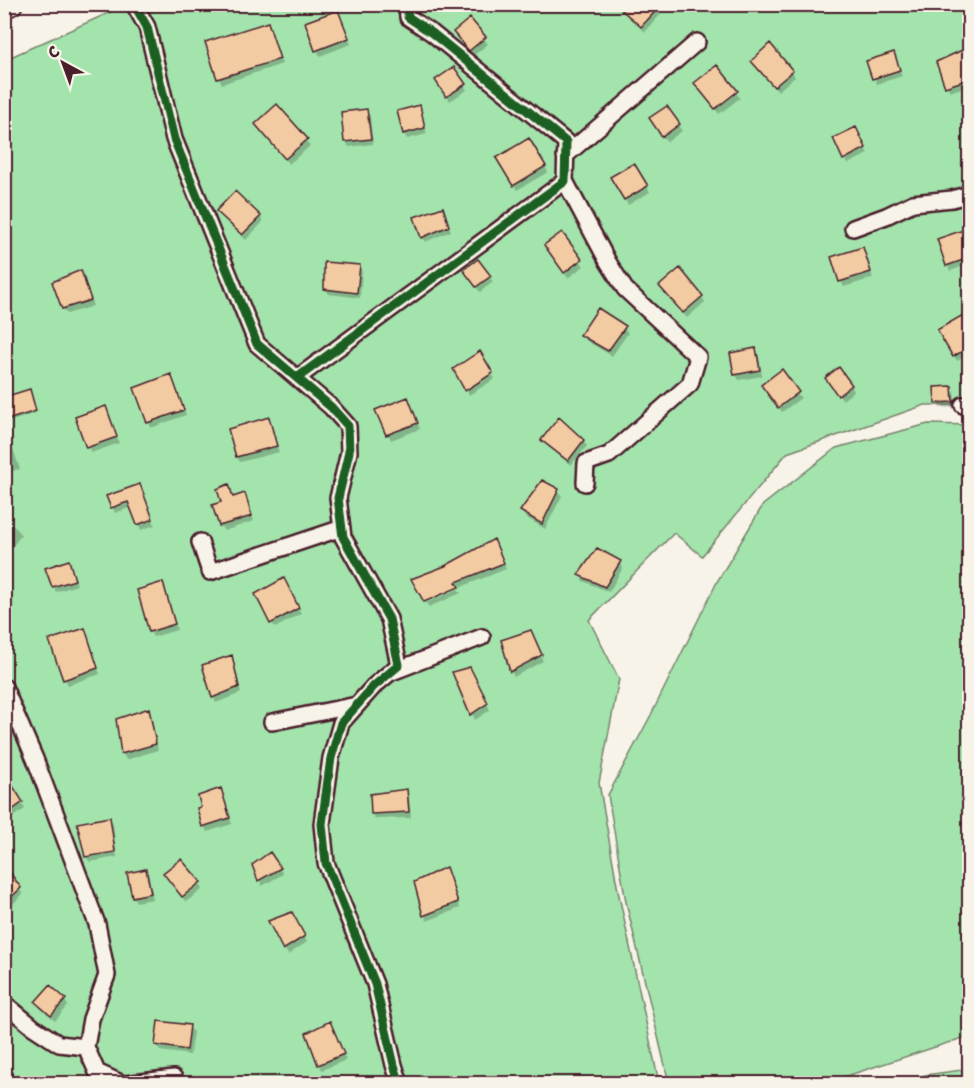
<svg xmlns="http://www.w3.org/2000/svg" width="974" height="1088" font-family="'Shantell Sans',sans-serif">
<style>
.green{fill:#a3e4ad;stroke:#76826c;stroke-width:1.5}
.shadow{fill:#0003}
.building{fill:#f3cba2;stroke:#4a1f2b;stroke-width:1.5}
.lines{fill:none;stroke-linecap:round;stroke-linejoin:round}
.minor-casing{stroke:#4a1f2b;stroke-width:20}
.major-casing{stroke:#4a1f2b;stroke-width:24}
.minor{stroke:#f7f3e8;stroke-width:15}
.major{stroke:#f7f3e8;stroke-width:20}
.cycleway-casing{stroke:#f7f3e8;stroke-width:13}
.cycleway{stroke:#1b5e20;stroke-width:9}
</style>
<rect width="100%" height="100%" fill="#f7f3e8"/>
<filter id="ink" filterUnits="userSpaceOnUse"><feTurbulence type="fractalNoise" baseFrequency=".0167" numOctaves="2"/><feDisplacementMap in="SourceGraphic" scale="12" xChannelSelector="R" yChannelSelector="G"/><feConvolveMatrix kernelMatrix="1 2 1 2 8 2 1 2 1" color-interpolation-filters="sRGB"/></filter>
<g filter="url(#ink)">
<!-- green -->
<path class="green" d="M126,5h843v400h-44l-138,48 -85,103 -28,-23 -85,87 30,59 -20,104 19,108 41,192h-654l-1,-1023z
M928,424l41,1v611l-144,47h-156l-43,-181 -18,-107 43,-80 67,-135 45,-75 73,-57z
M969,1069v14h-62l18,-8z"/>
<!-- shadow -->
<path class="shadow" d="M825,4h25l-21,7z
M658,8l3,6 -16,18 -20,-18 -3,-5z
M338,11l13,33 -31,12 -3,-6z
M470,20l18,24 -15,12 -14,-18z
M270,29l12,35 -60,20 -3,-6z
M970,49v36l-20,7 -12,-29z
M896,60l6,16 -25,8 -9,-22z
M753,62l39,9 3,6 -17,14z
M717,67l23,31 -21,16 -19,-25z
M454,69l13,21 -17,11 -13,-20z
M277,107l33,39 -21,18 -32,-40z
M419,107l8,27 -20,5 -3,-6z
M666,108l16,23 -15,11 -13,-18z
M366,110l4,6 3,28 -24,3 -3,-6z
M858,134l10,20 -20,10 -3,-5z
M529,140l19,32 -31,18 -19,-31z
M634,165l16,27 -22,13 -16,-27z
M442,209l9,22 -26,11 -3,-5z
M218,211l42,5 3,6 -17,18 -25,-24z
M967,231l3,5v28l-20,7 -3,-6z
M562,234l22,32 -16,12 -19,-27z
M862,249l11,29 -29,9 -3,-6z
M359,266l3,6 -2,26 -31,-4 -4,-6z
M468,276h21l4,6 -13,10z
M83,277l10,29 -26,8 -4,-5z
M664,292l38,5 3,5 -18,16z
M962,317l8,12v25l-13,7 -18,-31z
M624,327l4,6 -16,23 -27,-16 -4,-5z
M755,350l4,6 3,20 -23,4 -3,-5z
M480,353l15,26 -26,16 -14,-26z
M174,382l12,33 -35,13 -15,-39z
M830,384l21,1 3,6 -11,9z
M951,387l3,6 2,14 -16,1 -4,-5z
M766,391l31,2 4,5 -19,14z
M31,393l5,20 -30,10 -2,-4z
M410,405l10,24 -29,11 -3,-6z
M108,414l11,29 -28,10 -14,-35z
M268,419l11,33 -39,10 -3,-5z
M543,440l40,1 4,5 -16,19 -24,-19z
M11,443l9,26 -16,4v-28z
M140,485l15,40 -14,5 -9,-23 -17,6 -7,-16z
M558,491l4,5 -17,33 -20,-12 -4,-6z
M231,492l3,7 11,-4 9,26 -30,10 -4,-6 3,-22z
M4,519l13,10 4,6 -8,11 -9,-5z
M497,547l9,22 -45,18 -1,-2 -35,15z
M69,562l8,23 -21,7 -9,-23z
M619,562l4,6 -14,24 -26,-11 -3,-6z
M283,580l18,34 -26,14 -18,-33z
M162,584l15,46 -24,7 -3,-6z
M458,589l3,4 -32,14 -3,-4z
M87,635l13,39 -32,11 -3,-6z
M533,637l10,24 -29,16 -3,-6z
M231,657l3,5 7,31 -25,10 -3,-6z
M454,673l19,1 17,36 -15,10z
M148,710l3,6 7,34 -32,10 -3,-6 -6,-34z
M4,775l21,34 -21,14z
M220,790l12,34 -25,8 -3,-6z
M406,791l3,5 2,22 -36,1 -3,-5z
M110,818l3,6 4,33 -27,5 -4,-5z
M270,854l13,20 -21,12 -8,-21z
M4,869l19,25 -17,17 -2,-3z
M446,869l14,39 -33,13 -11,-38z
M146,870l3,6 4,23 -17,3 -3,-6z
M168,879l32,4 3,6 -17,13z
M292,914l15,28 -19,13 -18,-33z
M65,1000l3,6 -13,15 -15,-13 -3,-6z
M189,1027l4,5 -3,23 -30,-4 -4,-6z
M333,1029l13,31 -24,10 -3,-6z"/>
<!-- building -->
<path class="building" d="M615,4h47l-21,23z
M338,10l11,28 -34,13 -10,-29z
M470,18l16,19 -17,14 -16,-19z
M268,22l12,37 -63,20 -12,-37z
M770,43l23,28 -19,16 -23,-26z
M969,47v32l-24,8 -9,-25z
M894,52l6,18 -28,9 -6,-18z
M717,65l21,26 -23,18 -21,-26z
M454,67l12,17 -20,13 -11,-17z
M277,104l31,35 -23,20 -30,-35z
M420,105l5,23 -22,6 -6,-23z
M667,106l13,18 -18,13 -13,-19z
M367,109l4,30 -27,3 -3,-30z
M856,127l10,21 -23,12 -10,-22z
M529,138l17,28 -33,20 -17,-28z
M634,163l14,23 -24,14 -14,-23z
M235,191l26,25 -19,19 -26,-24z
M443,207l6,19 -28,12 -7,-21z
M969,228v30l-23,8 -9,-27z
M562,232l20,27 -18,14 -20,-28z
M863,247l8,25 -32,10 -8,-25z
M478,259l13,17 -15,11 -13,-17z
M324,262l36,3 -3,28 -33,-4z
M680,268l23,28 -20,17 -24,-27z
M81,270l10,30 -29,9 -10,-27z
M598,308l28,18 -18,25 -28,-16z
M963,315l6,12v20l-16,10 -16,-27z
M756,348l4,22 -26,5 -4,-22z
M480,351l13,22 -28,18 -12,-22z
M839,367l13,18 -14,11 -13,-18z
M782,369l17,23 -21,16 -17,-23z
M171,374l13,36 -37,13 -13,-35z
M952,386l1,16 -18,1 -1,-16z
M30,389l6,22 -32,10v-24z
M408,397l10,26 -32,12 -11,-25z
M106,406l11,31 -31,11 -11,-31z
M269,417l8,29 -41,11 -8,-28z
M559,417l25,23 -16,21 -27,-21z
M542,480l17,9 -17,35 -22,-13z
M140,484l13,35 -16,6 -9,-23 -17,6 -5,-12z
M229,484l4,13 12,-4 7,23 -33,10 -7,-21 9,-3 -4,-13z
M494,539l10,24 -48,19 3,5 -35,15 -13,-23 34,-13z
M597,548l24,13 -16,26 -27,-12z
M69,560l6,20 -23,7 -7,-19z
M284,578l15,30 -29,16 -15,-30z
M163,582l12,42 -26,8 -12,-42z
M85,628l13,40 -35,12 -14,-40z
M531,630l11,25 -32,17 -9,-32z
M232,655l7,32 -27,11 -10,-33z
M470,667l18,36 -18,12 -18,-43z
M149,708l7,36 -35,10 -5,-35z
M4,772l19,30 -19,14z
M221,788l9,30 -28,9 -5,-19 4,-1 -3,-11z
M407,789l2,23 -38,2 -1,-20z
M110,817l5,35 -30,5 -8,-34z
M270,852l11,16 -23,13 -6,-16z
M181,859l20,23 -19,15 -19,-24z
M4,864l17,24 -17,16z
M446,867l12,35 -35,14 -9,-34z
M146,869l5,24 -19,4 -5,-24z
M292,912l13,24 -22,14 -15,-29z
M50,985l16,14 -15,17 -16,-14z
M158,1021l32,4 -3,25 -32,-5z
M330,1021l14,33 -26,11 -12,-32z"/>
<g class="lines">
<defs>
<path id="minor" d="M134,4l13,23 27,112 83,205 74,63 17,19 1,26 -11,46 5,39 46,82 10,46 -25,21 -33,37 -10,35 -9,66 4,39 49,121 19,81 6,19
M565,156l132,-114
M565,181l43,81 17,27 73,68 -8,27 -81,71 -23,8 -1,20
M853,228l33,-12 27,-13 39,-4 18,-5
M297,378l268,-197 1,-39 -134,-109 -24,-16 -1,-13
M963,405l7,1
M200,542l10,30 132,-44
M392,672l90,-35
M4,687l31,72 62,165 10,51 -16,44 -5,28
M272,722l85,-17
M4,1003l29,24 26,17 27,3 11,25 26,12
M125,1084l49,-6"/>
<path id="major" d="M4,8l8,-4"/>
</defs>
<!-- minor casing -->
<use href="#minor" class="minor-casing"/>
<!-- major casing -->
<use href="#major" class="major-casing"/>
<!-- minor -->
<use href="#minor" class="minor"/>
<!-- major -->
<use href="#major" class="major"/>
<defs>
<path id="cycleway" d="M134,4l13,23 27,112 83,205 74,63 17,19 1,26 -11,46 5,39 46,82 10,46 -25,21 -33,37 -10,35 -9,66 4,39 49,121 19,81 6,19
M297,378l268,-197 1,-39 -134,-109 -24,-16 -1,-13"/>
</defs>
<!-- cycleway casing -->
<use href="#cycleway" class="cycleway-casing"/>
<!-- cycleway -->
<use href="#cycleway" class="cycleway"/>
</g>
</g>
<!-- margin -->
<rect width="974" height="1088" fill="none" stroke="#f7f3e8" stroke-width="24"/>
<rect x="12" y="12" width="950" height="1064" fill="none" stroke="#4a1f2b" stroke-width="2" filter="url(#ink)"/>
<!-- north arrow -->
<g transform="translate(63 63) rotate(319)" stroke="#f7f3e8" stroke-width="4.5" paint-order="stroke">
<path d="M0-4.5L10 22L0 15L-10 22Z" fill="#4a1f2b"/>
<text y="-9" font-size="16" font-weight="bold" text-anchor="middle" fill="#4a1f2b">С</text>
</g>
</svg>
